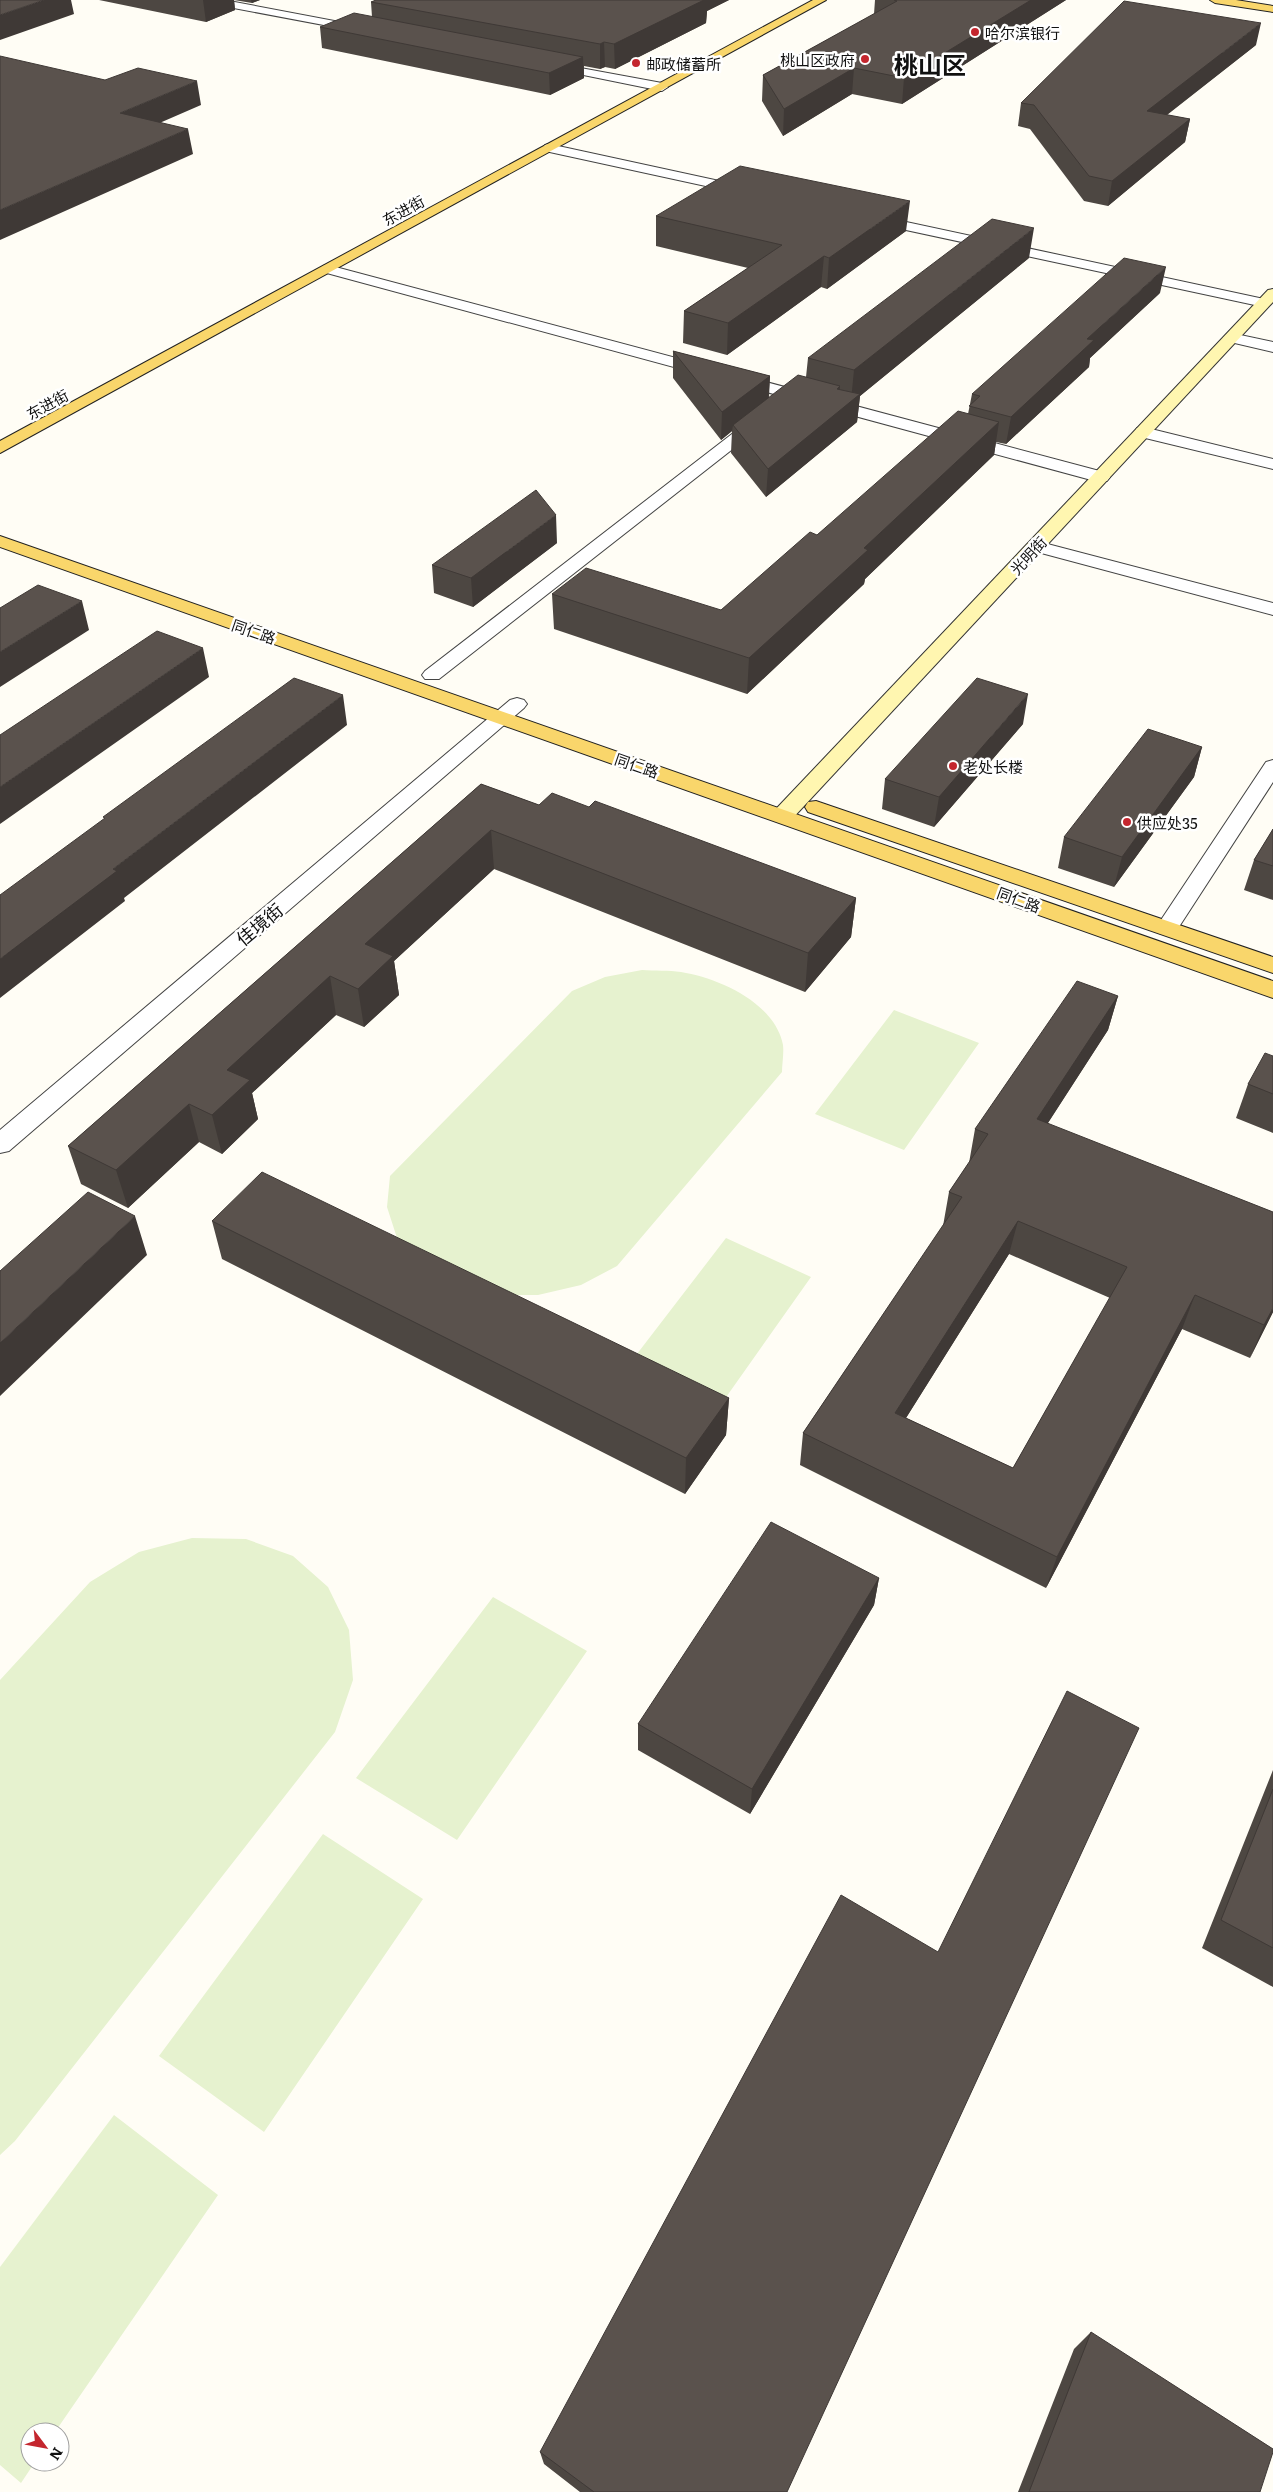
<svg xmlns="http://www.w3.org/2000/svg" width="1273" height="2492" font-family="Literata,'Noto Sans SC',serif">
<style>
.pitch{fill:#e6f2cf}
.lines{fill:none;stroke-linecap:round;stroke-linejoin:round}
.minor-casing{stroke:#444;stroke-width:2}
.tertiary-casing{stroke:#444;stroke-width:2}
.secondary-casing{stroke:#333;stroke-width:2}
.primary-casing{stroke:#222;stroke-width:2}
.minor{fill:#fff;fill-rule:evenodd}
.tertiary{fill:#fff;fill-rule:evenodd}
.secondary{fill:#fff6b0;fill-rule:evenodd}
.primary{fill:#f9d66b;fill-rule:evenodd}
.wall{fill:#4d4742;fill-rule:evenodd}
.shaded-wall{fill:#3f3936}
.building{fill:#5a524d;stroke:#3f3936;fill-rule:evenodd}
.poi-dot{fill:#c4262e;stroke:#fff;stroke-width:2}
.labels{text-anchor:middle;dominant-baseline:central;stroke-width:5;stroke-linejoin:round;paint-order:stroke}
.far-poi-label{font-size:15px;fill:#111;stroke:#fff;text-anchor:start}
.far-street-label{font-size:15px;fill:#111;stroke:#fff}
.street-label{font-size:18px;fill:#111;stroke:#fff}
.far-town-label{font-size:24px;font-weight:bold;fill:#111;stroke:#fff}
</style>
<rect width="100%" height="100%" fill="#fffdf5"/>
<!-- pitch -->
<path class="pitch" d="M642,970c13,1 27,0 39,2 38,6 94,31 102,73 1,9 -1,19 -1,27l-165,194 -36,19 -43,10h-44l-97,-57 -10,-31 3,-31 182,-185 33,-14z
M894,1010l85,33 -75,107 -89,-36z
M726,1238l85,39 -94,133 -90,-43z
M192,1538l54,1 47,17 35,31 21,43 4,50 -18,52 -320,409 -15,14v-475l90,-98 49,-30z
M493,1597l94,54 -130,189 -101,-62z
M323,1834l100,65 -159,233 -105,-76z
M114,2115l104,80 -163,237h-25v30h5l-14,21 -21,-18v-198z"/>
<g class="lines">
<defs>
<path id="minor" d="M202,0h22l142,27 6,3 -6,3 -159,-30z
M548,62l114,21 6,4 -6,4 -118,-24 -2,-2z
M328,265l779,208 3,4 -3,4h-12l-772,-209 -2,-3 2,-3z
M1231,333l42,9v10l-47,-11 -3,-3z
M760,415l8,5 -2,3 -327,256h-14l-3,-4 3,-4 329,-254z
M1143,427l130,32v10l-136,-33 -2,-4 2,-4z
M1036,541l237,62v12l-243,-65 -3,-4 3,-4z
M1273,760v22l-98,151 -8,2 -8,-2 -4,-5 4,-5 107,-161z"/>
<path id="tertiary" d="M549,144l198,43 7,4 -7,4 -202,-44 -2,-3 2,-3z
M869,214l395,85 7,4 -7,4 -400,-86 -2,-3 2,-3z
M517,698l7,2 3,4 -3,4 -515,443 -9,2v-23l510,-430z"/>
<path id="secondary" d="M1273,289v13l-482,518 -8,2 -8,-2 -3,-5 3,-5 493,-520z"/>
<path id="primary" d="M813,0h13l-826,453v-12z
M1210,0h26l37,6v6l-58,-9z
M0,536l1273,445v17l-1273,-451z
M816,801l457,156v16l-465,-161 -3,-5 3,-5z"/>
</defs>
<!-- minor casing -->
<use href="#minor" class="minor-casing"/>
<!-- tertiary casing -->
<use href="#tertiary" class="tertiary-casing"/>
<!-- secondary casing -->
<use href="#secondary" class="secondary-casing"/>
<!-- primary casing -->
<use href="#primary" class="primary-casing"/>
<!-- minor -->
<use href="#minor" class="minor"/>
<!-- tertiary -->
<use href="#tertiary" class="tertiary"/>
<!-- secondary -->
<use href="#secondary" class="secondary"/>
<!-- primary -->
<use href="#primary" class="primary"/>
</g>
<!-- wall -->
<path class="wall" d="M99,0h135l1,10 -29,12z
M234,0h26l-8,3z
M376,0h353l-22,11 -1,12 -91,46 -10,-2 -5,2 -16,-3v12l-34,17 -228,-47 -2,-21 52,-10 -1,-15z
M875,0h191l-164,104 -50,-10 -69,42 -21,-35 1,-26 111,-61z
M1256,45l-89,70 23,4 -5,23 -77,64 -24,-5 -54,-72 -12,-3 3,-23z
M656,216l250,15 -79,58 -6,-2 -94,68 -44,-12 1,-32 64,-43 -92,-22z
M1029,258l-169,138 -3,26 -91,75 -35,-44 1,-22 -11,9 -48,-62v-27l97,25 -1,22 37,-21 2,-19z
M1160,293l-70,65 -1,9 -83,77 -10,-2 -2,13 -129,124 -1,5 -117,110 -193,-65 -2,-35 169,16 96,-75 151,-121 4,-20z
M557,543l-84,64 -39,-14 -2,-28z
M1023,724l-89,103 -52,-18 3,-30z
M1202,747l-8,30 -80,110 -56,-19 6,-31z
M481,784l58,21 50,2 267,91 -5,39 -46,55 -311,-123 -100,92 5,34 -35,32 -28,-12 -84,78 6,26 -36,35 -23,-12 -71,66 -47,-24 -13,-38z
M1273,829v71l-29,-10 10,-30z
M1118,996l-10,34 -60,93 225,189 -23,46 -68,-29 -136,259 -246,-123 3,-32 140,-207 6,-34 20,-29 6,-34zM1009,1254l101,44 -97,170 -107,-50z
M1273,1056v77l-37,-15 12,-34z
M212,1221l517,177 -3,37 -41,59 -463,-235z
M879,1578l-5,27 -124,209 -112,-64v-26z
M1273,1770v217l-71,-39z
M1091,2332l169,160h-242l56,-143z
M540,2452l247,40h-207l-36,-28z"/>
<!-- shaded-wall -->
<path class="shaded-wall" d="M44,0h27l3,14 -74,26v-25z
M203,0h31l1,10 -29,12z
M251,0h9l-8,3z
M690,0h39l-22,11 -1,12 -91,46 -1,-25z
M1031,0h35l-164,104 2,-26z
M1261,23l-5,22 -114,89 5,-23z
M604,42l1,25 -5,2v-25z
M583,57l1,21 -34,17 -1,-22z
M854,68l-2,26 -69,42 1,-27z
M197,81l4,24 -76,33 -5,-25z
M1190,119l-5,23 -77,64 4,-25z
M188,129l5,25 -193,86v-30z
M910,201l-4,30 -79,58 2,-31z
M1034,228l-5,30 -169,138 -3,26 -91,75 2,-28 69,-80 3,-3 -2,26 13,-11 3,-31z
M824,256l-3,31 -94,68 1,-32z
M1166,267l-6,26 -70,65 -1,9 -83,77 5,-27 76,-78z
M770,376l-2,27 -35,22 -1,6 -11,9 1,-28z
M999,422l-5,33 -129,124 -1,5 -117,110 2,-36 115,-110z
M556,515l1,28 -84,64 -2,-29z
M82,601l7,29 -89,57v-35z
M203,648l6,29 -209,147v-37z
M1028,694l-5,30 -89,103 5,-30z
M343,695l4,30 -223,173 1,3 -125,97v-39l113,-90z
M1202,747l-8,30 -80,110 8,-30z
M491,830l3,39 -100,92 5,34 -35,32 -6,-38 7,-45z
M856,898l-5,39 -46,55 3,-39z
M330,976l6,39 -84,78 6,26 -36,35 -10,-39 15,-45z
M1118,996l-10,34 -79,122 8,-33z
M189,1104l10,38 -71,66 -12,-38z
M135,1216l12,39 -147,141v-53z
M1018,1221l-9,33 -120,191 6,-32z
M1195,1295l-13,34 -136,259 11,-31z
M1273,1308v4l-23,46 14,-33z
M729,1398l-3,37 -41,59 1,-36z
M879,1578l-5,27 -124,209 2,-25z"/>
<!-- building -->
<path class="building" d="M0,0h44l-44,15z
M376,0h328l-90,44 -10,-2 -4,2 -229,-42z
M894,0h137l-127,78 -50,-10 -70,41 -21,-34 134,-74z
M1124,1l137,22 -114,88 43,8 -78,62 -23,-5 -55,-71 -13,-2z
M354,13l229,44 -34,16 -229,-46z
M0,56l105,24 33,-12 59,13 -77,32 68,16 -188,81z
M740,166l170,35 -81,57 -5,-2 -96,67 -44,-12 98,-66 -126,-29z
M992,219l42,9 -180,142 -46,-12z
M1124,258l42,9 -79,72 7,1 -83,77 -42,-11 11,-10 -8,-2z
M673,351l97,25 -48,36z
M798,375l42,11 -3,3 23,5 -92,75 -35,-44z
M958,411l41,11 -135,126 4,2 -119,108 -197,-64 34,-26 135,42 89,-78 7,3z
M536,490l20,25 -85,63 -39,-13z
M38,585l44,16 -82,51v-44z
M157,631l46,17 -203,139v-52z
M294,678l49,17 -230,174 4,2 -117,88v-64l105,-77 -2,-1z
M977,678l51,16 -89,103 -54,-18z
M1148,729l54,18 -80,110 -58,-20z
M481,784l58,21 13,-12 37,14 6,-6 261,97 -48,55 -317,-123 -126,114 28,12 -35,33 -28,-13 -103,94 23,10 -38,35 -23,-11 -73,66 -48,-24z
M1273,829v37l-19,-6z
M1077,981l41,15 -81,123 236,93v96l-9,17 -69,-30 -138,262 -254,-124 159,-236 -13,-5 39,-58 -13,-5zM1018,1221l109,46 -114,201 -118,-55z
M1265,1053l8,3v38l-25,-10z
M262,1172l467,226 -43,60 -474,-237z
M88,1192l47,24 -135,127v-72z
M771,1522l108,56 -127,211 -114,-65z
M1067,1691l72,37 -352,764h-193l-54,-40 301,-557 97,57z
M1273,1789v159l-52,-28z
M1091,2332l182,117v3l-13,40h-231z"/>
<!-- markers -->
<g class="poi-dot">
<circle cx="975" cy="32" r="5"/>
<circle cx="865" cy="59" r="5"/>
<circle cx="636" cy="63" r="5"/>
<circle cx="953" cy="766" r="5"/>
<circle cx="1127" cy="822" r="5"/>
</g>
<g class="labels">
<!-- far-poi labels -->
<g class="far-poi-label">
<text x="985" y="32">哈尔滨银行</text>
<text x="855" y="59" text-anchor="end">桃山区政府</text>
<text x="646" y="63">邮政储蓄所</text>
<text x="963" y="766">老处长楼</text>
<text x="1137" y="822">供应处35</text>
</g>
<!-- far-street labels -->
<g class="far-street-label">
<text transform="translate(403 210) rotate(-29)">东进街</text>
<text transform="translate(47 404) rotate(-29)">东进街</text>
<text transform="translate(1028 555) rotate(-47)">光明街</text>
<text transform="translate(254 631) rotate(19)">同仁路</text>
<text transform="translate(637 765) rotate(19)">同仁路</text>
<text transform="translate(1019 899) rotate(20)">同仁路</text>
</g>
<!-- street labels -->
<g class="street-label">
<text transform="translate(259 924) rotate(-40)">佳境街</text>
</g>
<!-- far-town labels -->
<g class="far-town-label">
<text x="930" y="63">桃山区</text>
</g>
</g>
<!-- north arrow -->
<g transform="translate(45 2447) rotate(122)"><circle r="24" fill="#ffffff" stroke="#a0a0a0"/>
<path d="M0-4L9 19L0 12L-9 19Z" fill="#c4262e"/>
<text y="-8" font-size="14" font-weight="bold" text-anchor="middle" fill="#111111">N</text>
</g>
</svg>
